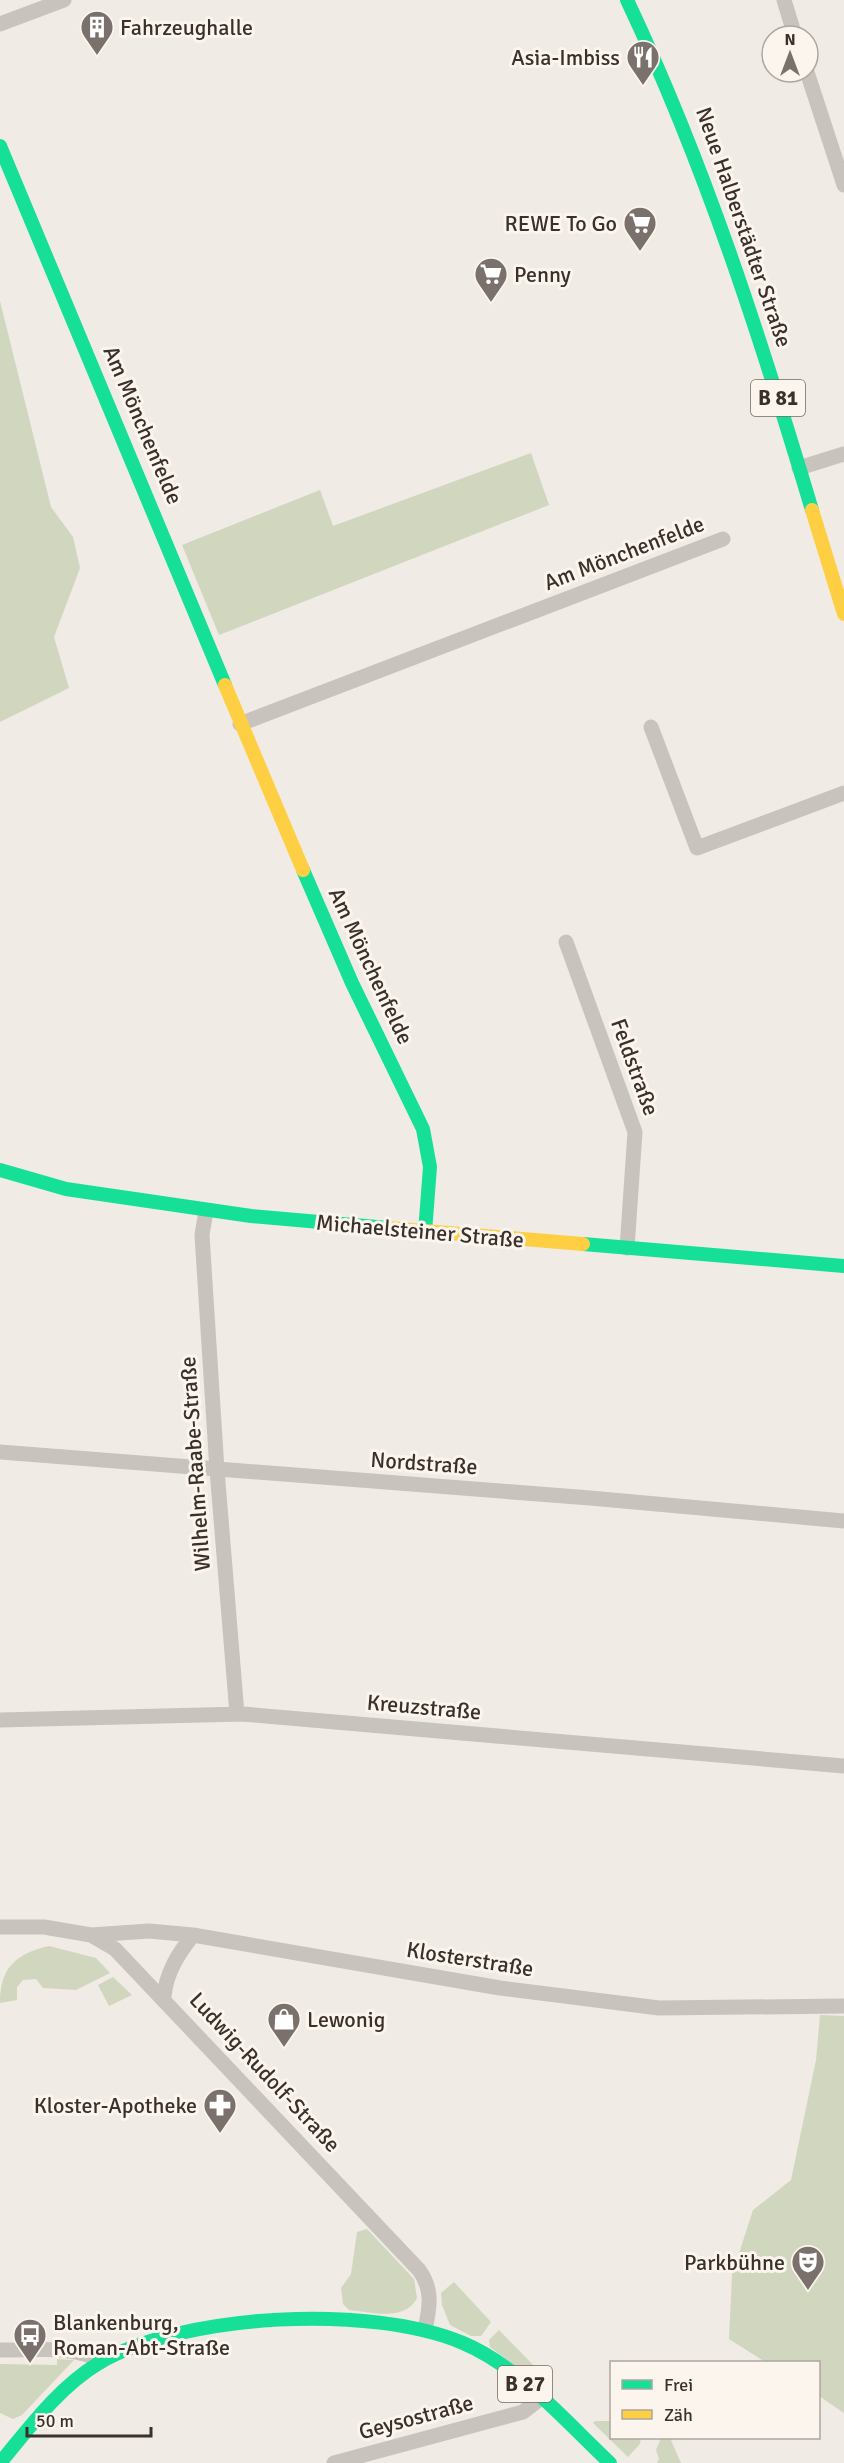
<svg xmlns="http://www.w3.org/2000/svg" width="844" height="2463" font-family="Signika,sans-serif">
<style>
.green{fill:#d1d6bf}
.lines{fill:none;stroke-linecap:round;stroke-linejoin:round}
.street{stroke:#c9c3be;stroke-width:15}
.fast{stroke:#16e098;stroke-width:14}
.slow{stroke:#ffcf43;stroke-width:14}
.labels{text-anchor:middle;dominant-baseline:central;stroke-width:6;stroke-linejoin:round;paint-order:stroke}
.shield{fill:#fbf5ee;stroke:#756b66;stroke-width:1.5}
.shield-label{font-size:21px;font-weight:bold;fill:#3b302b}
.poi-label{font-size:22px;fill:#3b302b;stroke:#fbf5ee;text-anchor:start}
.street-label{font-size:22px;fill:#3b302b;stroke:#fbf5ee}
</style>
<rect width="100%" height="100%" fill="#f0ebe5"/>
<!-- green -->
<path class="green" d="M0,301l51,206 22,30 7,31 -26,69 15,51 -69,34z
M531,453l18,52 -330,130 -37,-90 138,-55 13,36z
M49,1946l47,12 14,15 -34,17 -33,-2 -7,-9 -13,1 -6,7v13l-17,3c0,-35 15,-49 49,-57z
M113,1977l19,18 -23,11 -11,-21z
M820,2015l24,1v397l-25,-17 -1,-34h-53l-36,-23 3,-64 21,-65 38,-30 25,-120z
M367,2229l47,50 3,19c-12,24 -46,14 -68,12l-6,-6 -2,-16 10,-14 6,-42z
M454,2282l37,40 -10,14h-10l-21,-11 -8,-20 -1,-12z
M499,2330l44,45 -3,3 -7,1 -43,-32 -1,-7z
M57,2359l17,1 -52,55 -9,4 -13,-6v-49l57,1z
M595,2421h16l1,17h29l-1,6 -12,13 -35,-34z
M661,2438h9l11,25h-24l2,-4 -3,-9z"/>
<g class="lines">
<!-- street -->
<path class="street" d="M784,0l11,36
M0,24l64,-24
M807,72l37,113
M799,468l45,-14
M240,724l483,-185
M651,727l46,121 147,-55
M566,942l69,190 -8,116
M206,1211l-4,24 15,235 20,244
M0,1452l590,46 254,23
M0,1720l243,-6 601,52
M0,1927h44l47,8 24,14 304,321c14,19 11,37 6,59
M91,1935l58,-4 44,4 307,53 159,20 185,-2
M164,1997c2,-24 14,-43 29,-62
M0,2350c28,1 79,-6 100,12
M334,2463l189,-51 18,-14"/>
<!-- fast -->
<path class="fast" d="M627,0c78,165 133,336 185,510
M0,146l225,539
M303,870l49,113 71,146 7,38 -5,65
M0,1170l66,19 185,27 137,12
M583,1244l261,22
M0,2463c29,-35 59,-76 99,-100 86,-50 272,-59 364,-20 57,24 102,78 147,120"/>
<!-- slow -->
<path class="slow" d="M812,510l32,104
M225,685l78,185
M388,1228l195,16"/>
</g>
<!-- icons -->
<defs>
<symbol id="building-pin" viewBox="-11 -11 22 30"><path d="M0 17L-7.5 6A9.5 9.5 0 1 1 7.5 6Z" fill="#7a716c" stroke="#fbf5ee"/><path d="M-4-6H4V6H1V3H-1V6H-4ZM-2.5-4.3h1.7v1.8h-1.7ZM.8-4.3h1.7v1.8H.8ZM-2.5-1h1.7V.8h-1.7ZM.8-1h1.7V.8H.8Z" fill="#fff"/></symbol>
<symbol id="restaurant-pin" viewBox="-11 -11 22 30"><path d="M0 17L-7.5 6A9.5 9.5 0 1 1 7.5 6Z" fill="#7a716c" stroke="#fbf5ee"/><path d="M-5-6h1v4h1v-4h1v4h1v-4h1v5L-1.5 .5V6h-2V.5L-5-1ZM5-6V6H3V1.5H1.5Q1.5-4 5-6Z" fill="#fff"/></symbol>
<symbol id="supermarket-pin" viewBox="-11 -11 22 30"><path d="M0 17L-7.5 6A9.5 9.5 0 1 1 7.5 6Z" fill="#7a716c" stroke="#fbf5ee"/><path d="M-6-5.5h2.5l.6 2H6L4.5 2H-2.5L-4.4-4H-6ZM-1.5 3.2a1.3 1.3 0 1 0 .1 0ZM3 3.2a1.3 1.3 0 1 0 .1 0Z" fill="#fff"/></symbol>
<symbol id="shop-pin" viewBox="-11 -11 22 30"><path d="M0 17L-7.5 6A9.5 9.5 0 1 1 7.5 6Z" fill="#7a716c" stroke="#fbf5ee"/><path d="M-5-2.5h2.3a2.7 3.5 0 0 1 5.4 0H5L5.5 6h-11ZM-1.5-2.5h3a1.5 2.3 0 0 0-3 0Z" fill="#fff"/></symbol>
<symbol id="pharmacy-pin" viewBox="-11 -11 22 30"><path d="M0 17L-7.5 6A9.5 9.5 0 1 1 7.5 6Z" fill="#7a716c" stroke="#fbf5ee"/><path d="M-2-6h4v4h4v4h-4v4h-4v-4h-4v-4h4Z" fill="#fff"/></symbol>
<symbol id="theatre-pin" viewBox="-11 -11 22 30"><path d="M0 17L-7.5 6A9.5 9.5 0 1 1 7.5 6Z" fill="#7a716c" stroke="#fbf5ee"/><path d="M-5-5.5Q0-4 5-5.5V0Q5 5 0 6Q-5 5-5 0ZM-3.3-2.5H-1v1.5H-3.3ZM1-2.5H3.3v1.5H1ZM-2.8 1Q0 5.5 2.8 1Z" fill="#fff"/></symbol>
<symbol id="bus-pin" viewBox="-11 -11 22 30"><path d="M0 17L-7.5 6A9.5 9.5 0 1 1 7.5 6Z" fill="#7a716c" stroke="#fbf5ee"/><path d="M-5-6H5V4H4V6H2V4H-2V6H-4V4H-5ZM-3.5-4V0h7V-4ZM-3.5 1.2v1.5H-2V1.2ZM2 1.2v1.5H3.5V1.2Z" fill="#fff"/></symbol>
</defs>
<g fill-rule="evenodd">
<use href="#building-pin" x="78" y="8" width="38" height="52"/>
<use href="#restaurant-pin" x="624" y="38" width="38" height="52"/>
<use href="#supermarket-pin" x="621" y="204" width="38" height="52"/>
<use href="#supermarket-pin" x="472" y="255" width="38" height="52"/>
<use href="#shop-pin" x="265" y="2000" width="38" height="52"/>
<use href="#pharmacy-pin" x="201" y="2086" width="38" height="52"/>
<use href="#theatre-pin" x="789" y="2243" width="38" height="52"/>
<use href="#bus-pin" x="11" y="2316" width="38" height="52"/>
</g>
<g class="labels">
<!-- shield labels -->
<g class="shield">
<rect x="751" y="380" width="54" height="36" rx="4.5"/>
<rect x="498" y="2366" width="54" height="36" rx="4.5"/>
</g>
<g class="shield-label">
<text x="778" y="398">B 81</text>
<text x="525" y="2384">B 27</text>
</g>
<!-- poi labels -->
<g class="poi-label">
<text x="120" y="27">Fahrzeughalle</text>
<text x="620" y="57" text-anchor="end">Asia-Imbiss</text>
<text x="617" y="223" text-anchor="end">REWE To Go</text>
<text x="514" y="274">Penny</text>
<text x="307" y="2019">Lewonig</text>
<text x="197" y="2105" text-anchor="end">Kloster-Apotheke</text>
<text x="785" y="2262" text-anchor="end">Parkbühne</text>
<text x="53" y="2322">Blankenburg,<tspan x="53" dy="25">Roman-Abt-Straße</tspan></text>
</g>
<!-- street labels -->
<g class="street-label">
<text transform="translate(744 227) rotate(71)">Neue Halberstädter Straße</text>
<text transform="translate(143 425) rotate(67)">Am Mönchenfelde</text>
<text transform="translate(624 553) rotate(-21)">Am Mönchenfelde</text>
<text transform="translate(371 966) rotate(65)">Am Mönchenfelde</text>
<text transform="translate(635 1067) rotate(70)">Feldstraße</text>
<text transform="translate(420 1231) rotate(5)">Michaelsteiner Straße</text>
<text transform="translate(424 1463) rotate(4)">Nordstraße</text>
<text transform="translate(195 1464) rotate(-94)">Wilhelm-Raabe-Straße</text>
<text transform="translate(424 1707) rotate(5)">Kreuzstraße</text>
<text transform="translate(470 1959) rotate(9)">Klosterstraße</text>
<text transform="translate(265 2072) rotate(47)">Ludwig-Rudolf-Straße</text>
<text transform="translate(416 2417) rotate(-15)">Geysostraße</text>
</g>
</g>
<!-- legend -->
<rect x="610" y="2361" width="210" height="78" fill="#fbf5ee" stroke="#aea6a0" stroke-width="1.5"/>
<rect x="622" y="2380" width="30" height="9" fill="#16e098" stroke="#aea6a0" stroke-width="1.5"/>
<text x="664" y="2391" font-size="18" fill="#3b302b">Frei</text>
<rect x="622" y="2410" width="30" height="9" fill="#ffcf43" stroke="#aea6a0" stroke-width="1.5"/>
<text x="664" y="2421" font-size="18" fill="#3b302b">Zäh</text>
<!-- north arrow -->
<g transform="translate(790 54)"><circle r="28" fill="#fbf5ee" stroke="#aea6a0" stroke-width="1.5"/>
<path d="M0-4.5L10 22L0 15L-10 22Z" fill="#7a716c"/>
<text y="-9" font-size="16" font-weight="bold" text-anchor="middle" fill="#3b302b">N</text>
</g>
<!-- scale -->
<path d="M27 2427v9h124v-9" fill="none" stroke="#3b302b" stroke-width="3"/>
<text x="36" y="2427" font-size="18" fill="#3b302b" stroke="#fbf5ee" stroke-width="4.5" paint-order="stroke">50 m</text>
</svg>
